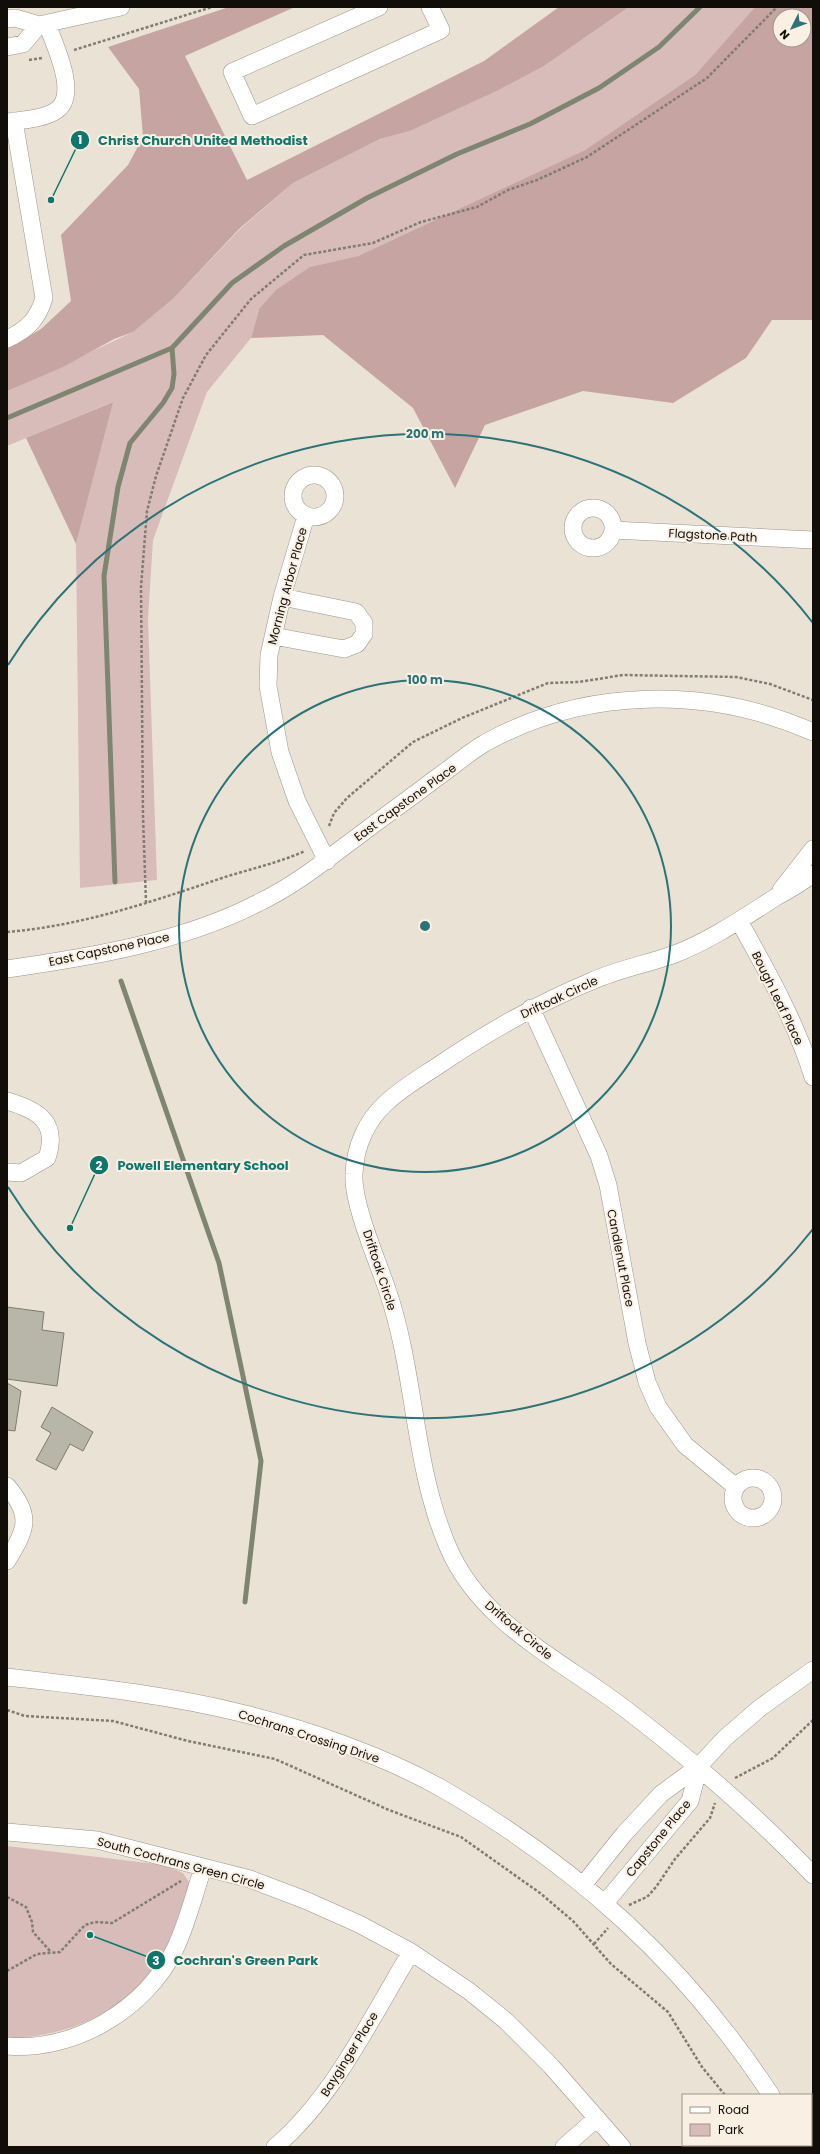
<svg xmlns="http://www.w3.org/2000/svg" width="820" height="2154" font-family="Poppins,sans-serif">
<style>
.green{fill:#d8bcb9}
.forest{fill:#c6a4a1;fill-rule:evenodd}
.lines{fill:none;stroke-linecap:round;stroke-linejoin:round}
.stream{stroke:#7e8570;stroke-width:5}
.building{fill:#b8b6a8;stroke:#7e7c70}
.minor-casing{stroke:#9c9489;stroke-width:18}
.path{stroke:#817b73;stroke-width:2.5;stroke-dasharray:3 2;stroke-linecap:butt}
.minor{stroke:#fff;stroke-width:17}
.ring{fill:none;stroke:#2a7478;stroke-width:2}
.labels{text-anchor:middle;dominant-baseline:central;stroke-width:4;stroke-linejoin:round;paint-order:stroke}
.street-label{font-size:12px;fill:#110e0a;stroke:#f9efe3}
.centre{fill:#2a7478;stroke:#f9efe3;stroke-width:2}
.ring-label{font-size:12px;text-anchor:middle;font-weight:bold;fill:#2a7478;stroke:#f9efe3;stroke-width:4;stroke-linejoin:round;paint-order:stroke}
.leader{fill:none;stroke:#0f766e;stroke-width:1.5}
.callout-dot{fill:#0f766e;stroke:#f9efe3;stroke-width:1.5}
.mark-label{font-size:12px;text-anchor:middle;font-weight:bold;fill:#fff}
.callout-label{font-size:13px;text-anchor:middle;font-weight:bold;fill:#0f766e;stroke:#f9efe3;stroke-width:4;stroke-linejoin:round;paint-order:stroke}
</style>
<rect width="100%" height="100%" fill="#ebe2d6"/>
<!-- green -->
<path class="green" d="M629,7h126l-60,68 -110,75 -227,106 -47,11 -52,42 -8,29 -44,54 -54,148 -5,79 9,261 -77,8 -4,-344 36,-142 -105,44v-55l126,-59 40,-33 67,-70 53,-46 87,-44 30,-8 87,-40 47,-25z
M7,1846l157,19 19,8 6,9c-18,99 -83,152 -182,157z"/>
<!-- forest -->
<path class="forest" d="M229,7h66l-110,49 62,124 237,-119 75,-54h70l-85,59 -47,25 -87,40 -30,8 -87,44 -53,45 -67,71 -40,33 -19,7 -51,28 -56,24v-42l34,-20 30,-28 -10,-66 67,-70 15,-28 -4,-48 -31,-42z
M755,7h58v313h-41l-26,38 -73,45 -90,-12 -98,34 -30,63 -42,-80 -90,-73 -72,3 8,-29 17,-19 34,-23 48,-11 227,-106 110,-75zM780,16h24v24h-24z
M113,402l-37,142 -50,-106z"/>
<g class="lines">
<!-- stream -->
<path class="stream" d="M7,418l165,-70
M115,882l-11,-306 14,-89 12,-44 33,-40 9,-15 2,-14 -2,-26 60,-65 52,-37 83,-48 90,-44 73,-30 69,-36 60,-41 41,-40
M121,981l98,282 42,198 -16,141"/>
</g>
<!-- building -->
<path class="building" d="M7,1307l37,5 -2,18 22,3 -7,53 -50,-7z
M7,1383l14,8 -6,40 -8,-1z
M52,1407l41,25 -10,19 -13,-7 -14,26 -20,-10 15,-27 -10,-6z"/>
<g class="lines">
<defs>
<path id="minor" d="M379,7l-147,65 20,44 189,-86 -11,-23
M7,19l8,-1 24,7 82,-18
M7,47l16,-3 16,-19
M7,122c16,-2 37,-3 50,-12 22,-16 -3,-66 -10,-86
M7,339c20,-9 31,-20 37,-41l-30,-177
M293 496a21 21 0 1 1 42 0a21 21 0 1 1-42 0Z
M573 528a20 20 0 1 1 40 0a20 20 0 1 1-40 0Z
M306,516l-24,81 -13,58 -1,31 12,66 17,49 30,60
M613,530l200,10
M273,636l71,13 13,-5 7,-10v-11l-8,-11 -74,-15
M813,874c-12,9 -24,16 -37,23 -33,21 -65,43 -101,57 -27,10 -57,15 -83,27 -54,22 -104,51 -153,84 -18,12 -37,23 -53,38 -20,18 -31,44 -32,71 -2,29 24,88 34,118 28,83 25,174 60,255 33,78 117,115 180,164 65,50 128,104 185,164
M781,890l32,-41
M739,921c28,50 57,101 74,156
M7,969c83,-12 176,-27 251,-66 39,-19 65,-41 99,-66 26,-20 52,-38 78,-58 16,-11 33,-26 50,-36 101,-56 223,-57 328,-11
M531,1008l68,148 9,29 29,158 10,39 11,25 27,38 51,42
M7,1101c31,9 52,21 40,57l-26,15 -14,-1
M733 1498a20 20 0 1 1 40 0a20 20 0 1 1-40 0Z
M7,1486c26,30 19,44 0,75
M7,1677c78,9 157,17 234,36 65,16 141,42 200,75 136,78 244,176 330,307
M7,1832l90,8 153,39 55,21 54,24 52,28 58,39 37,30 45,45 71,81
M583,1885l41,-51 37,-40 38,-28 26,-28 36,-31 52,-37
M605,1903l85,-102 9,-35
M7,2046c67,6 139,-37 168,-97 12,-25 19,-54 28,-81
M801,2145l1,2
M275,2147c59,-50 96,-129 136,-195
M564,2147l33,-29"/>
</defs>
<!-- minor casing -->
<use href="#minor" class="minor-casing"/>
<!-- path -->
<path class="path" d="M74,50l138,-43
M29,60l13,-2
M329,826l5,-13 13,-15 66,-56 49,-24 86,-35 31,-1 44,-7 113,2 34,7 43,16
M146,903l-3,-87 -2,-229 6,-76 9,-35 27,-78 23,-43 45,-56 53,-44 69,-12 48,-21 56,-15 31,-17 29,-10 50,-23 120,-79 70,-71
M7,932c74,-6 144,-30 215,-54 28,-9 56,-15 83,-27
M7,1710l18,6 88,5 75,20 87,18 114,51 72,27 79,56 33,28 38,43 57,48 34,55 23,28
M735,1778l38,-20 40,-38
M7,1897l19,10 6,15 1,10 18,20
M629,1905l18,-8 9,-10 19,-28 35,-41 5,-15
M594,1944l14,-16
M7,1971l30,-17 23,-2 25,-27 10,-3 17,1 69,-42
M762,2145l1,2"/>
<!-- minor -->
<use href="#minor" class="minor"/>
</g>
<!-- distance rings -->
<g class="ring">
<circle cx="425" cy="926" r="246"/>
<path d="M813 1229A492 492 0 0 1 8 1187M8 665A492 492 0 0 1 813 623"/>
</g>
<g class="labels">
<!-- street labels -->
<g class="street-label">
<text transform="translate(713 535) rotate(3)">Flagstone Path</text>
<text transform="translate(287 586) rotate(-75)">Morning Arbor Place</text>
<text transform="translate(405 802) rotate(-36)">East Capstone Place</text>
<text transform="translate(109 949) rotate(-12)">East Capstone Place</text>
<text transform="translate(559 997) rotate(-25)">Driftoak Circle</text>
<text transform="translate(778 998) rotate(64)">Bough Leaf Place</text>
<text transform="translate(621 1258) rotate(79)">Candlenut Place</text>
<text transform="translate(380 1270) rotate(72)">Driftoak Circle</text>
<text transform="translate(519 1630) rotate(40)">Driftoak Circle</text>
<text transform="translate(309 1736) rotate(18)">Cochrans Crossing Drive</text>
<text transform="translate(658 1838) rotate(-51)">Capstone Place</text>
<text transform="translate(181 1863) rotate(15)">South Cochrans Green Circle</text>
<text transform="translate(349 2054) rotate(-58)">Bayginger Place</text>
</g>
</g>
<circle cx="425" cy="926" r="6" class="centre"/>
<g class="ring-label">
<text x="425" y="438">200 m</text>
<text x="425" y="684">100 m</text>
</g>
<!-- callouts -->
<path class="leader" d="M51 200L80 140M70 1228L99 1165M90 1935L156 1960"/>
<g class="callout-dot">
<circle cx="51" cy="200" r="4"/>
<circle cx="70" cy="1228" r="4"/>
<circle cx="90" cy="1935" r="4"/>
<circle cx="80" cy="140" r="10"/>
<circle cx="99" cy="1165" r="10"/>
<circle cx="156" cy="1960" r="10"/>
</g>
<g class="mark-label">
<text x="80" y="144">1</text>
<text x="99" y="1170">2</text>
<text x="156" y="1965">3</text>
</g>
<g class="callout-label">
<text x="203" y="145">Christ Church United Methodist</text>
<text x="203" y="1170">Powell Elementary School</text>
<text x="246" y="1965">Cochran's Green Park</text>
</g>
<!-- border -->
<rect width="820" height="2154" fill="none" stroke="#110e0a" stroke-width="16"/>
<!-- legend -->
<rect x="682" y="2094" width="130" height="52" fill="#f9efe3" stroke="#9c958c"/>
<rect x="690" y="2107" width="20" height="6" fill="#ffffff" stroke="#9c958c"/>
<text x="718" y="2114" font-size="12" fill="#110e0a">Road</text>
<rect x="690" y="2124" width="20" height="12" fill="#d8bcb9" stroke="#9c958c"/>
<text x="718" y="2134" font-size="12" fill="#110e0a">Park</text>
<!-- north arrow -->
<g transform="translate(792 28) rotate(228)"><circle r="19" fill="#f9efe3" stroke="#9c958c"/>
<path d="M0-3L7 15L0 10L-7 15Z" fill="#2a7478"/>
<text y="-6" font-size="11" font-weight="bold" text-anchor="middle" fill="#110e0a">N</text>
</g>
</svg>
